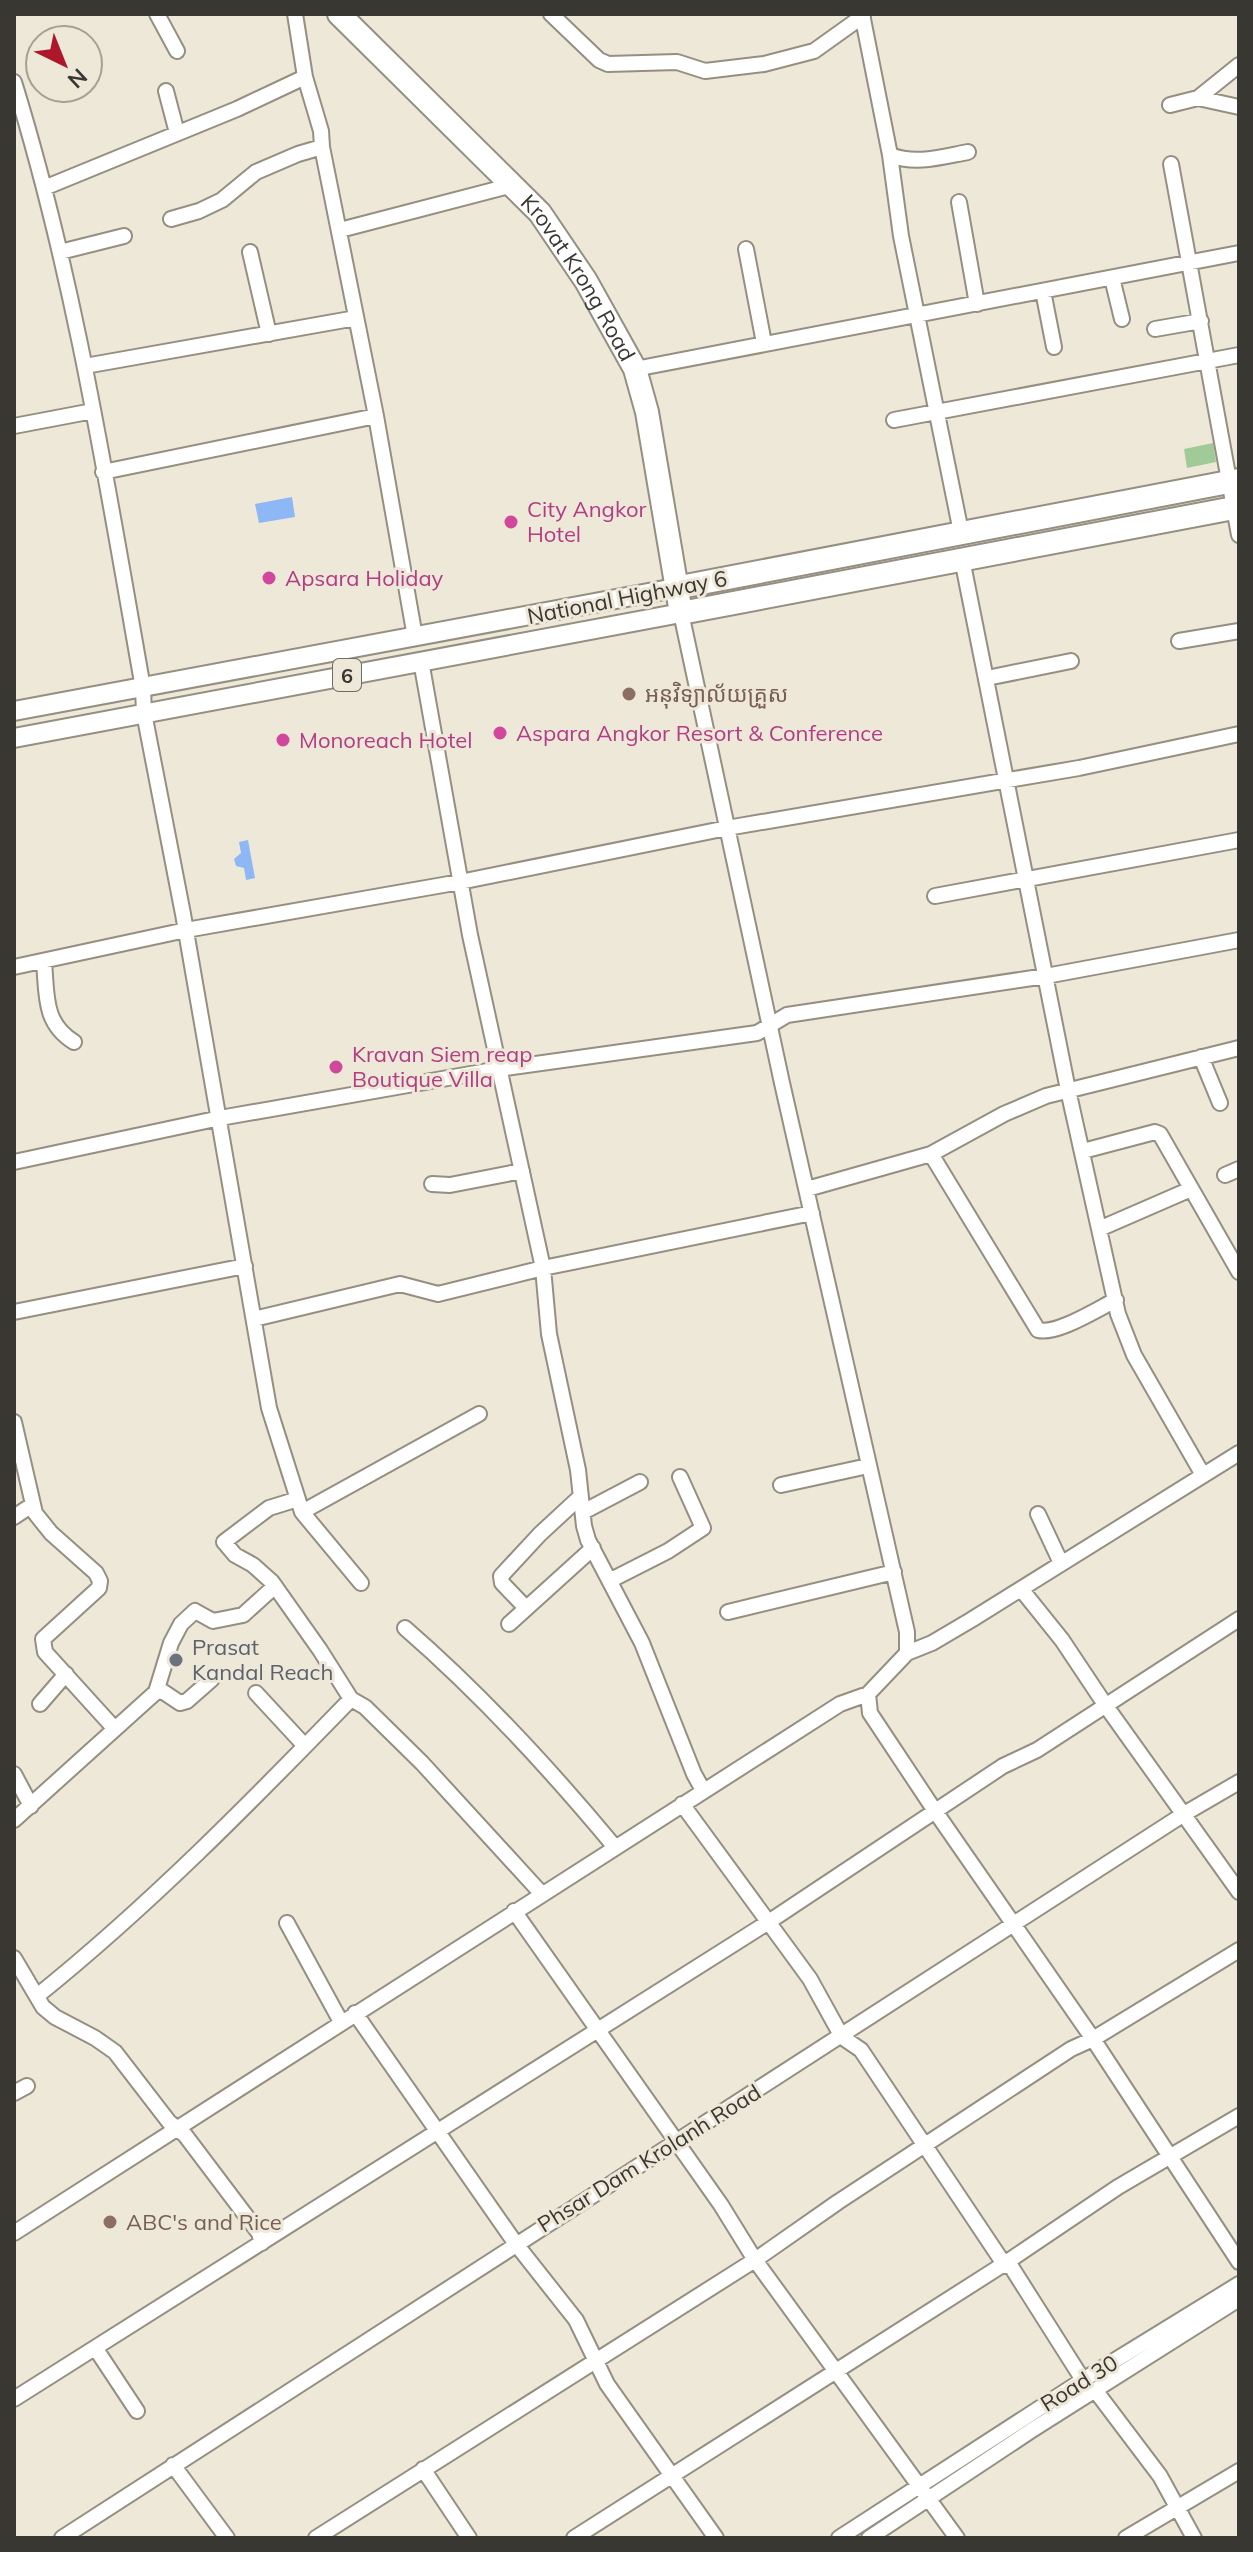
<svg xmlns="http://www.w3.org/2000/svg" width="1253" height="2552" font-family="Mulish,'Noto Sans Khmer',sans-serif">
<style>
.green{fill:#a0cb98}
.water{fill:#8eb7f5}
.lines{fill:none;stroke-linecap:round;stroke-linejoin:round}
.minor-casing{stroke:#958f81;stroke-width:18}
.major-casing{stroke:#958f81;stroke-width:22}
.highway-casing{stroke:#958f81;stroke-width:26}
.minor{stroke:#fff;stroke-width:14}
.major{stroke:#fff;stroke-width:18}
.highway{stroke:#fff;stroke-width:22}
.hotel-dot{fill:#d1479c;stroke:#ede8d8;stroke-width:3}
.education-dot{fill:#8d6e63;stroke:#ede8d8;stroke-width:3}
.worship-dot{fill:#6b7280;stroke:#ede8d8;stroke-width:3}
.labels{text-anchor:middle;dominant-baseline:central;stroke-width:6;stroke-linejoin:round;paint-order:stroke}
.shield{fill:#ede8d8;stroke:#6f6c63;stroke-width:2}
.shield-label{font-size:20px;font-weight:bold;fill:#393731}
.street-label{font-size:22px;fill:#393731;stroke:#ede8d8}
.hotel-label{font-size:22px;fill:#b23c85;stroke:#ede8d8;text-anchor:start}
.education-label{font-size:22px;fill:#785e54;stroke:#ede8d8;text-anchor:start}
.worship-label{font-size:22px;fill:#5b616d;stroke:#ede8d8;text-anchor:start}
</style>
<rect width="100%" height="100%" fill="#ede8d8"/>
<!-- green -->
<path class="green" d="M1213,443l3,19 -29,6 -3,-19z"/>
<!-- water -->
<path class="water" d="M292,497l3,20 -36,6 -4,-19z
M248,840l7,38 -9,2 -2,-12 -8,-2 -2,-7 7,-6 -2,-11z"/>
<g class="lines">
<defs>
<path id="minor" d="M157,14l20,37
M295,14l10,63 16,54 1,16 54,269 39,221
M551,14l48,46 9,4 69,-2 28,9 59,-7 50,-13 49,-35
M862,14l28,141 11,81 60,296
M14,82c61,197 93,403 129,606l1,25 39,201 86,494 33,104 59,71
M166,91l11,42
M1198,98l41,9
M1170,105l28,-7 41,-33
M890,155c26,10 51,2 78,-3
M1171,164l68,371
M44,188l193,-79 68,-32
M959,202l18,102
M171,219l28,-8 23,-11 34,-28 42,-18 24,-7
M340,230l173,-45
M746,249l18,94
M60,252l64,-16
M250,252l19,82
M1112,278l10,41
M1043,291l11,56
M1155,329l46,-8
M85,366l271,-48
M635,369l604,-116
M894,420l345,-65
M14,426l79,-15
M103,472l273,-56
M962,559l106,531 50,224 16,41 69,120
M681,613l101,470 125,549v21l-39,41 2,19 65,98 158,228 146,223
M1179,641l60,-10
M421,661l49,274 73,333 6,66 29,136 6,56 4,14 54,103 52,131 9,16
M987,678l84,-17
M935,896l304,-56
M44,962c3,32 -1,61 30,80
M14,967l172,-37 274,-48 267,-54 352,-60 160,-34
M1201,1057l19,46
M1083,1151l72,-19 5,2 79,138
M931,1154l107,176c19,5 59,-21 78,-30
M14,1162l206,-44 279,-49 258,-36 30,-18 259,-39 193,-36
M1225,1175l14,-6
M432,1184l18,1 72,-14
M807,1189l124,-35 73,-40 42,-18 193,-48
M1099,1229l92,-40
M14,1312l231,-46
M254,1319l146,-35 38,10 105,-26 269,-55
M14,1422l21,91 16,20 45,40 4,8 -1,7 -56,51 2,13 69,76
M781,1485l87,-19
M298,1499l-29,9 -45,34 11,13 18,10 19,17 48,68 31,49 14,8 57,56 119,130
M302,1512l177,-98
M583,1512l57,-30
M1038,1514l23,49
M14,1517l18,-12
M611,1580l57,-29 35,-23 -23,-51
M1021,1589l41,51 44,66 133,186
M526,1608l-24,-25 -1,-7 39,-42 40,-37
M728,1612l166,-40
M509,1624l84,-76
M405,1628c76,66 145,141 209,218
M907,1653l25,-10 39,-23 268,-167
M156,1692l6,-1 18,12 7,-2 25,-22
M256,1693l49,53
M40,1704l26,-30
M14,1774l17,32
M682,1804l128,175 32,58 19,13 143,214 8,4 71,112
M14,1820l142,-128 15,-49 10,-19 14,-13 18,10 30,-6 32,-29
M514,1911l207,294 34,55 202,278
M287,1923l54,99
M14,1958l29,49 12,10 40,21 20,14 54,70 16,13 74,98 3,10
M37,1996c112,-90 214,-194 314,-297
M355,2013l161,231 60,76 31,64 109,154
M14,2093l13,-7
M14,2233l826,-529 28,-10
M96,2349l41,62
M1095,2390l65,86 34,62
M14,2399l753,-476 236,-157 34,-16 202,-131
M173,2465l54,73
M423,2469l46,69
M62,2538c372,-244 750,-480 1122,-724l55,-32
M316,2538l439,-278 83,-58 233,-153 22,-10 146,-89
M574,2538l430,-274 114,-77 121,-71
M839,2538l244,-158 156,-96
M869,2538l163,-108 207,-131
M1126,2538l113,-67"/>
<path id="major" d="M14,711l661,-123
M14,738l667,-125"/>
<g id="highway">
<path id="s1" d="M339,14l201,199 46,68 49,88 12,43 34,201 558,-106"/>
<path d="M675,588l564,-108"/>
</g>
</defs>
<!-- minor casing -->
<use href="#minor" class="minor-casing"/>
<!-- major casing -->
<use href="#major" class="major-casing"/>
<!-- highway casing -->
<use href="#highway" class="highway-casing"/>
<!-- minor -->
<use href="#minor" class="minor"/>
<!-- major -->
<use href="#major" class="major"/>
<!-- highway -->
<use href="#highway" class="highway"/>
</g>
<!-- markers -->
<g class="hotel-dot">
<circle cx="511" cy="522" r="8"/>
<circle cx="269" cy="578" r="8"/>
<circle cx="500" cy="733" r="8"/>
<circle cx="283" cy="740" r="8"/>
<circle cx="336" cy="1067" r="8"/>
</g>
<g class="education-dot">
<circle cx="629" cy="694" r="8"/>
<circle cx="110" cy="2222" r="8"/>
</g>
<circle class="worship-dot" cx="176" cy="1660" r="8"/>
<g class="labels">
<!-- shield labels -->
<rect class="shield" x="333" y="659" width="28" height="32" rx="6"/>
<g class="shield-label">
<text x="347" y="675">6</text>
</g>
<!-- street labels -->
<g class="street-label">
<text stroke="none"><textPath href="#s1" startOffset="358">Krovat Krong Road</textPath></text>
<text transform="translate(627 597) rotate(-11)">National Highway 6</text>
<text transform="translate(649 2158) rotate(-32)">Phsar Dam Krolanh Road</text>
<text transform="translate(1079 2383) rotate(-32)">Road 30</text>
</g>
<!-- hotel labels -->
<g class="hotel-label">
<text x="527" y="509">City Angkor<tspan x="527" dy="25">Hotel</tspan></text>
<text x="285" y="578">Apsara Holiday</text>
<text x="516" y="733">Aspara Angkor Resort &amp; Conference</text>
<text x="299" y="740">Monoreach Hotel</text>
<text x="352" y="1054">Kravan Siem reap<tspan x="352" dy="25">Boutique Villa</tspan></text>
</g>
<!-- education labels -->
<g class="education-label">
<text x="645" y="694">អនុវិទ្យាល័យគ្រួស</text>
<text x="126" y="2222">ABC's and Rice</text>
</g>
<!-- worship labels -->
<g class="worship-label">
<text x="192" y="1647">Prasat<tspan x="192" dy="25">Kandal Reach</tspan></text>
</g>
</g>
<!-- border -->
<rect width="1253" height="2552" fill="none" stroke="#393731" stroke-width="32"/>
<!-- north arrow -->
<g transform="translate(64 64) rotate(137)"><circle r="38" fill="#ede8d8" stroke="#a5a195" stroke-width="2"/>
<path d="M0-6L14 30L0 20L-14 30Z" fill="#ac1729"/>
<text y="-12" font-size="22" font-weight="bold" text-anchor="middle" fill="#393731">N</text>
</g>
</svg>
